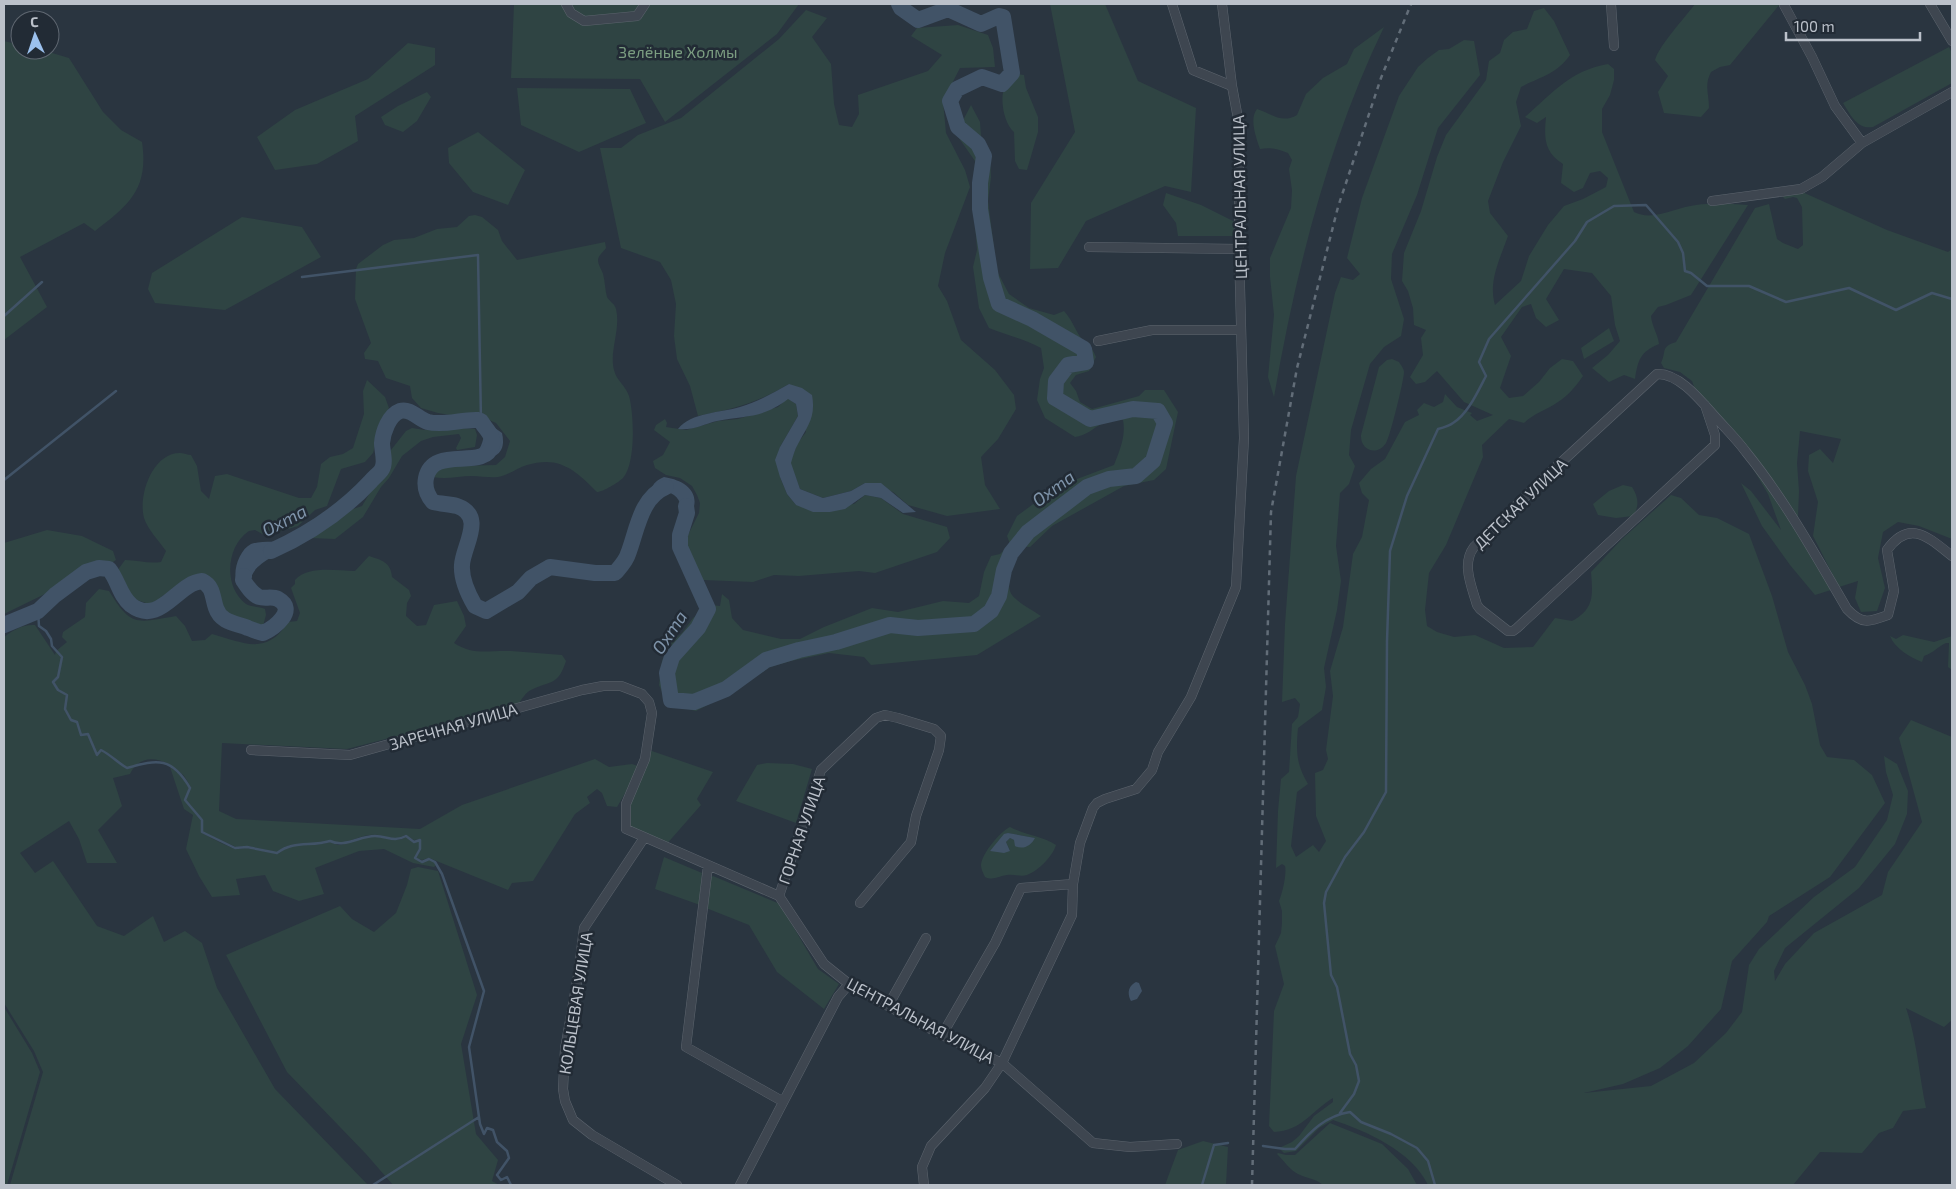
<svg xmlns="http://www.w3.org/2000/svg" width="1956" height="1189" font-family="'Exo 2',sans-serif">
<style>
.green{fill:#2f4443;fill-rule:evenodd}
.water{fill:#415367}
.lines{fill:none;stroke-linecap:round;stroke-linejoin:round}
.stream{stroke:#415367;stroke-width:2.5}
.river{stroke:#415367;stroke-width:16}
.minor-casing{stroke:#5c646d;stroke-width:10}
.minor{stroke:#3e4650;stroke-width:9}
.rail{stroke:#626d78;stroke-width:2.5;stroke-dasharray:5 5;stroke-linecap:butt}
.labels{text-anchor:middle;dominant-baseline:central;stroke-width:5;stroke-linejoin:round;paint-order:stroke}
.park-label{font-size:16px;fill:#7b9d81;stroke:#222b35}
.street-label{font-size:16px;fill:#bbc1ca;stroke:#222b35}
.water-label{font-size:18px;font-style:italic;fill:#7f94aa;stroke:#222b35}
</style>
<rect width="100%" height="100%" fill="#2a3540"/>
<!-- green -->
<path class="green" d="M514,4h285l-22,30 -112,88 -25,-43 -129,-1z
M1050,4h55l33,77 58,27 -5,84 -26,-6 -79,35 -28,47 -28,1 1,-66 44,-71z
M1695,4h85l-50,61 -10,2 -9,5c-7,13 -2,22 -2,36l-8,9 -37,-4 -6,-21 10,-16 -13,-16c5,-16 29,-41 40,-56z
M1544,8l10,13 16,34c-13,19 -30,22 -49,32l-5,15 5,24 -18,36 -15,39 2,12 18,23c-8,23 -20,45 -13,69l26,-24 8,-25 19,-31 16,-19 19,-7 23,-12 2,-9 -8,-7 -10,2 -7,15 -9,4 -13,-9 2,-19c-19,-12 -19,-26 -17,-47l-9,6 -12,-6c28,-24 44,-46 83,-53l6,5v11l-4,15 -8,14v23l32,80c19,10 42,-5 62,-7 17,-2 35,-1 52,0l-57,90 -25,10 -8,2 -7,9c1,11 7,18 8,28 -19,8 -21,16 -24,35l-11,-4 -15,7 -17,-14 16,-13 12,-14 -5,-16 -4,-29 -19,-23 -28,-4 -18,30 13,21 -13,7 -10,-9 -5,-14 -9,3 -21,30 10,19 -11,32 9,10 14,-2 16,-14 11,-14 12,-9 11,2 10,15c-7,10 -15,20 -25,26 -11,8 -24,11 -34,21l-15,-4 -27,26 1,12 -37,88 -17,28 -4,37 2,16 10,6 17,5 21,-2 29,13 29,-1 22,-29 17,3c22,-12 21,-25 19,-49l31,-33 49,-44 10,3 18,17 18,3 32,16 23,62 16,56 17,33 7,19 8,41 7,12 27,3 18,15 13,28 -55,74 -61,39 -2,6 -35,39 -11,48 -33,37 -28,22 -37,16 -39,9 67,-7 43,-23 32,-30 16,-21 7,-47 10,-16 55,-52 41,-30 32,-47 6,-25 -7,-23 -2,-16 13,8 11,27 -1,23 -12,30 -36,44 -74,60 -11,23 1,10 10,-17 29,-31 68,-38 6,-23 34,-50 -23,-84 12,-18 41,17v283l-8,7 -38,-19c11,32 13,67 20,100l-23,3 -10,17 -14,5 -17,20 -42,-1 -27,33h-365c-16,-34 -62,-54 -95,-65l-14,8 -23,23 -12,2 -5,-5 13,-6 7,-6 15,-20 19,-14v-4c-22,13 -31,33 -59,34l-5,-6 5,-115 10,-27 -9,-38 6,-13 1,-10v-12l-3,-10c3,-7 8,-27 6,-35l-3,-2 -6,4 2,-57 3,-32 8,-7 3,-48 6,-7 2,-13 -5,-6 -13,4 3,-78 11,-148 39,-183 6,-16 12,3 7,-6 -13,-16 15,-60 37,-102 19,-29 10,-9 11,-8 10,-1 15,-9 10,1 6,34 -42,53 -21,67 -25,59 -1,25 13,40 -3,17 -17,11 -14,17 -19,66 -2,25 6,11 -6,18 -9,9 -4,53 5,35 -4,29 -13,58 2,19 -4,23 -24,18c-2,23 -2,36 10,56l-11,8 -6,54 5,11 17,-12 6,7 7,-11 -10,-25 -1,-43 8,-3 5,-11 -2,-9 7,-54 -3,-25 13,-44 10,-73 9,-17 7,-37 -7,-7 -3,-10 12,-14 14,-10 20,-37 14,-7 -2,-5 7,-7 10,4 9,-5 2,-8 12,13 15,6 -2,2 7,6 16,-6 -29,-13 -27,-31 -12,11 -9,2 -6,-7 13,-22 -2,-17 5,-8 -12,-5 -1,-17 -5,-17 -6,-10 2,-28 17,-42 16,-54 9,-22 40,-55 3,-19 11,-8 4,-13 9,-8 14,-3 7,-18z
M806,10l21,8 -15,19 19,27 3,40 5,21 13,2 7,-13 -1,-19 70,-24 14,-16 -31,-19 6,-8 41,-3 30,10 5,13 2,19 -35,1 -17,33 3,32 19,37 5,17 -25,66 -7,33 9,15 14,39 34,30 19,25 2,14 -18,30 -17,18 4,28 15,24 -53,7 -39,-11 -15,-13 -28,-9 -14,8 -28,7 -23,-9 -10,-26 7,-19 9,-12 -17,-48c-32,19 -55,25 -91,32l-8,-30 -13,-27 -3,-23 2,-32 -5,-24 -11,-18 -39,-14 -21,-100h21l17,-13 43,-17 98,-79z
M1384,27c-56,116 -88,243 -110,370l-6,-20 6,-62 -4,-38v-19l21,-50 1,-18 -3,-21 3,-9 -4,-7c-10,-4 -17,-6 -28,-4 -4,-12 -11,-30 -3,-40 15,5 25,15 40,6l9,-21 17,-16 24,-14 7,-15z
M4,41l16,4v5h22l27,8 34,54 18,18 21,12c7,47 -13,63 -47,89l-11,-8 -64,34 27,50 -43,33z
M408,43l27,5v17l-80,51 3,25 -41,23 -42,6 -18,-33 38,-27 73,-31z
M1949,47l3,6v30l-79,44c-16,3 -23,-13 -30,-24z
M1017,74l7,1 2,13 12,29v15l-11,38 -8,-1 -4,-8 -1,-29c-10,-8 -15,-34 -9,-46 3,-4 8,-8 12,-12z
M517,88l113,1 16,34 -67,29 -58,-27z
M427,92l4,5 -14,24 -14,11 -18,-7 -4,-8 17,-11z
M971,105l9,17 1,14 9,19 1,22 -3,24 9,70 12,23 20,14 25,7 10,-4c8,9 9,14 15,24 5,9 13,10 17,22l-7,14 -13,4 -6,8 6,8 4,11 12,7 47,-13 6,-6h19l14,22 -12,57 -12,11 -30,6 -72,40 -22,21 -13,-1c1,16 -14,37 -5,49 5,7 22,16 29,21l-64,39 -106,10 -7,-8 -35,-4 -38,8 -21,6 -41,27 -33,17 -18,-4 -13,-8 -6,-14 3,-24 7,-17 13,-11 11,-15 18,-13 9,1 2,-12 7,6 3,18 11,12 38,9h19l24,-12 48,-19 26,4 45,-11 26,2 10,-7 5,-24 7,-16 9,-2 10,-10 -3,-8 10,-20 19,-14 41,-23 37,-14c6,-15 12,-29 9,-45 -28,-1 -26,13 -48,17l-30,-19 -8,-18 3,-21 4,-11 -3,-20c-16,-9 -35,-13 -52,-20l-10,-20 -6,-41 4,-17 -4,-54 2,-35 -19,-27z
M478,132l47,38 -17,35 -35,-13 -24,-29 -1,-15z
M1800,191l87,39 61,22 4,-3v290l-33,-13 -21,-4 -15,10 -5,26 7,30 -8,23 -16,1 -6,-14 3,-17 -19,6 -26,-51 5,-34 -10,-31 1,-16 11,-6 13,14 8,-24 -41,-8 -3,32 2,28 -1,26 33,73 -16,5 -25,-30 -28,-39 -21,-43 10,8 30,39 -13,-36 -19,-32 -51,-65 -6,-16 -12,-9 -16,-4 -3,-5c6,-12 -1,-16 15,-21l79,-134 14,-4 8,35 6,4 15,6 5,-4 -1,-38 -5,-9 -4,-1 -8,2 -2,-2 1,-3z
M1166,193l35,12 34,17 -1,14h-56l-2,-13 -13,-18z
M475,215l7,2 16,13 4,11 15,19 88,-18 1,6c-2,3 -8,8 -8,12 0,5 4,10 5,14 2,7 2,16 4,23 2,4 8,7 9,12 5,20 -7,42 -2,61 2,10 12,16 15,26 5,17 7,68 -6,82 -4,4 -20,14 -26,14 -21,-21 -37,-37 -70,-27 -10,3 -18,10 -29,12 -9,1 -17,-1 -26,-1 -13,0 -26,4 -39,1l-2,-5 15,-9 12,3 38,-1 9,-8 5,-16 -14,-18 -16,-7 -18,1 -24,-4 -17,-5 -9,-10 -2,-12 -24,-8 -8,-17 -13,-2 -1,-6 7,-10 -16,-44 1,-30 2,-5 25,-19 11,-5 20,-2 23,-9 20,-2 12,-11z
M242,217l60,10 19,30 -96,53 -70,-7 -7,-14 4,-16z
M1609,328l5,13 -30,18 -3,-11z
M1392,359l7,3c2,3 5,7 5,10 0,8 -14,65 -18,71 -9,14 -26,7 -25,-8l18,-68 8,-7z
M367,380l18,17 4,11 -7,11 -9,34 -8,9 -24,7 -14,37 -12,4 -17,16 -32,10 -11,-6 -6,1c-23,15 -26,56 -3,73 4,3 13,2 19,5l1,6 -3,11c-13,-1 -34,-7 -41,-20 -7,-12 -6,-26 -20,-32 -12,1 -23,7 -29,18l-11,4 -3,6c-6,2 -10,2 -16,0 -18,-4 -16,-19 -26,-31l8,-11c13,0 23,4 36,2l5,-11c-7,-10 -18,-21 -22,-33 -6,-22 8,-65 36,-65 3,0 8,2 11,2l6,11 4,25 8,8 6,-23 12,-2 72,24h12l6,-11 4,-23 9,-7 13,-3 10,-6 11,-34 -1,-23z
M787,398l9,6 2,12 -18,31v30l7,17 9,11 58,-1 11,-9 16,3 22,16 44,13 3,11 -13,14 -62,21 -16,-2 -60,5 -25,-1 -21,7 -50,-2 -12,-13 -4,-20v-10l12,-24 1,-10 -3,-8 -5,-9 -12,-8 -14,-3 -11,-7 -2,-7 10,-6 7,-13 -16,-12 2,-5 9,-6 2,4 -1,4 20,3 32,-9 20,-2 40,-12z
M450,427l25,2 2,6 -2,12 -18,3 -1,-2 5,-10 -2,-4 -26,3 -12,4 -19,15 -13,22 -8,9 -18,30 -28,22 -26,-1 41,-28 12,-4 24,-40 1,-11 19,-24 6,-3 13,2z
M1623,485l9,2c6,9 8,19 1,29l-17,2 -18,-3 -5,-11 16,-13z
M47,530l35,6 31,15 3,9 -6,4 -32,5 -25,21 -49,24v-71z
M369,556c12,4 22,6 23,21l17,13 2,6 -4,7 -1,13 11,10 9,-1 8,-20 23,-4 7,15 2,10 -12,17c20,13 34,7 57,8 17,1 34,3 51,4l4,6c-8,25 -15,19 -35,29 -5,2 -10,10 -13,15l-171,44 -125,-6 -3,68 17,8 184,10 42,-24 133,-46 14,8 23,-3 6,2 1,4 -22,37 -10,-1 -5,-13 -5,-4 -10,8 3,6 -15,11 -42,67 -21,2 -4,7 -79,-32 -7,2 -6,-2 5,-9v-10l-7,1 -9,-5c-10,6 -16,2 -27,0 -15,-2 -27,7 -40,9 -11,-5 -13,-1 -23,0 -15,0 -25,-2 -38,8l-30,-6 -11,1 -33,-15v-12l-17,-20 5,-13c-3,-4 -5,-10 -9,-13 -15,-15 -41,-24 -52,0l-17,4 9,28 -24,24 19,33h-30l-8,-24 -10,-18 -49,32 15,20 18,-12 44,65 27,10 29,-20 11,26 21,-11 17,12 15,45 58,101 93,96h-358l33,-113 -9,-21 -30,-48v-366c9,-7 19,-13 31,-12l20,30 1,-4 11,-9 -5,-5 1,-5 22,-15 1,-14 13,-14 10,2c22,36 27,32 67,25l9,10 7,15 13,-1 7,-6c32,9 55,22 76,-12l9,-1 3,-8 -9,-25 4,-4v-4c14,-15 41,-9 60,-9z
M1903,635l31,7 18,-6v34l-4,-3 1,-24h-3c-9,4 -11,9 -22,13l-2,6c-12,-5 -27,-13 -32,-26l6,3z
M649,750l64,22 -16,27 4,6 -36,41 -36,-18 1,-33z
M767,763l26,1 19,5 -16,54 -60,-22 21,-36z
M170,767l12,9 7,12 -4,12 16,20 1,13 19,10 14,6 12,-1 31,6c17,-14 32,-6 52,-12l8,3c13,-1 26,-10 40,-8 11,1 18,6 28,0l8,5 5,-1v8l-4,9 7,4 7,-2 6,2 1,3 -2,2 -21,-4 -29,-14 -25,2 -44,17 9,26 -25,7 -26,-10 -8,-16 -29,4 4,16 -28,2 -13,-21 -13,-27 7,-34 -9,-6z
M1010,827c15,8 32,9 46,18 -3,11 -18,26 -29,30 -6,2 -13,-1 -20,0 -8,1 -14,6 -22,2 -2,-4 -4,-8 -4,-12 1,-12 19,-33 29,-38zM1008,833l26,5 -20,2 -4,-2 -4,4 4,9h-20z
M664,857l38,16 -2,32 -45,-16z
M418,867l20,4 39,124 -16,49 15,90 22,26 -6,21 7,4h-106l-27,-31 -79,-82 -61,-117 114,-49 12,13 22,13 22,-19 11,-28 4,-16z
M713,876l67,28 38,65 21,15 -15,25 -47,-37 -28,-47 -43,-17 4,-30z
M4,1007l28,46 8,19 -33,113h-3z
M1330,1123l52,21 26,25 9,16h-94c-8,-7 -16,-6 -25,-11 -8,-4 -14,-13 -21,-20l1,-1 8,2h9z
M1203,1141l25,6 -2,38h-61l13,-35z"/>
<!-- water -->
<path class="water" d="M789,384l13,4 10,7c4,22 -4,30 -14,49 -3,5 -5,12 -7,19l9,26 23,9 28,-7 14,-8h16l35,29 -13,1 -22,-15 -16,-3 -20,14 -15,3h-17l-17,-7 -9,-11 -7,-17 -5,-17 5,-13 18,-31 -2,-12 -8,-5c-26,20 -42,16 -71,22 -13,3 -25,10 -39,8 13,-17 43,-16 62,-22 17,-5 33,-14 49,-23z
M475,420l20,8 7,5c6,26 -15,27 -34,24 11,-4 14,-11 16,-22z
M664,477c31,5 41,25 18,50 2,-16 0,-34 -19,-36l-14,10c2,-13 3,-19 15,-24z
M290,541c-11,19 -49,22 -37,52l-8,-1c-2,-3 -6,-6 -8,-9 -5,-11 2,-33 14,-39 8,-3 29,-2 39,-3z
M30,609l5,3 -11,9 -20,11v-13l18,-9z
M1008,833l27,5c-4,8 -12,12 -20,8l-1,-6 -4,-2 -4,4 4,9 -6,2 -14,-2 14,-17z
M1136,982l3,1 3,8 -5,8 -6,2c-4,-7 -3,-15 5,-19z"/>
<g class="lines">
<!-- stream -->
<path class="stream" d="M302,277l176,-22 3,166
M4,316l38,-34
M4,480l112,-89
M38,611l1,15 7,5 5,8 1,7 10,11 -4,20 -5,5 5,8 9,5 -2,14 6,11 6,2 4,13 7,-1 9,21 4,-5c10,5 17,13 26,18 31,-9 45,-11 63,20l-5,12 17,20v12l33,16 12,-1 30,6c17,-13 33,-6 53,-12 15,7 29,-5 45,-5 13,0 18,7 31,0l8,6 6,-2v9l-5,9 7,4 7,-3 6,3 7,12 42,117 -15,56 11,77 4,10 3,-6 6,2 4,12 10,9 2,7 -12,17 4,5 6,-3 4,8
M1340,1113l14,-19 5,-13 -3,-16 -6,-11 -13,-67 -6,-12 -7,-72 2,-11 19,-35 19,-25 22,-40 1,-151 3,-90 17,-55 31,-67c4,-1 11,-3 15,-6 15,-9 25,-32 33,-47l-7,-14 10,-23 86,-98 12,-19 27,-16 32,-1 32,37 5,11 2,18 6,2 16,13h42l37,16 63,-14 47,22 36,-17 20,6
M1263,1146l22,3h10c16,-18 30,-33 55,-37l11,10 30,12 26,14 11,13 7,24
M373,1185l106,-68
M1202,1185l12,-40 14,-2"/>
<!-- river -->
<path class="river" d="M686,506l1,7 -7,22v12l28,62 -10,19 -26,29 -5,16 4,27 23,2 32,-13 40,-29 33,-10 37,-8 54,-17 28,3 56,-4 17,-13 8,-15 5,-26 7,-17 17,-21 59,-45 22,-8 27,-3 17,-15 12,-38 -7,-12 -25,-2 -43,10 -35,-21 1,-17 12,-16 18,-3 -2,-13 -52,-30 -33,-15 -8,-26 -11,-69v-26l4,-27 -6,-12 -20,-17 -8,-26 7,-12 25,-12 20,7 10,-11 -9,-56 -4,-1 -18,8 -33,-15 -30,11 -17,-12 -2,-4
M271,551c38,-17 73,-41 100,-70 3,-4 9,-8 11,-12 4,-7 0,-18 0,-26 1,-11 7,-28 18,-32 11,-3 18,8 28,11 16,4 34,-3 50,-2l3,1c3,7 14,15 11,24 -7,27 -59,-1 -66,33 -2,10 1,17 7,24 8,2 16,2 24,4 29,10 6,40 5,59 -1,14 6,29 13,41l11,5 32,-19 13,-14 19,-11 45,6h20c5,-6 11,-12 13,-19 9,-23 12,-56 38,-67
M4,625l34,-14 17,-16 31,-23 13,-4 10,1c9,11 11,27 22,36 29,22 46,-22 71,-24 12,6 10,16 14,27 5,15 20,15 32,20 6,2 9,4 15,5 11,-5 35,-23 15,-34 -6,-3 -13,0 -19,-2 -7,-3 -12,-11 -16,-17l1,-4"/>
<defs>
<path id="minor" d="M566,4l5,9 13,8 53,-5 8,-12
M1172,4l21,66 39,16
M1611,4l3,42
M1930,4l22,37
M1784,5l28,52 23,49 27,37
M1712,201l89,-12 21,-12 40,-34 90,-51
M1089,247l150,2
M1098,341l54,-11h88
M1705,405l10,30v10l-198,183 -4,3h-5l-28,-22 -3,-4c-5,-18 -16,-41 -3,-58l81,-79 102,-94c24,-1 47,31 62,47 9,10 19,20 27,31 39,48 70,104 101,157 15,16 22,13 41,6l6,-24 -7,-41c23,-32 42,-12 65,6
M251,750l99,5 232,-65 21,-4h18l21,8 7,8 3,11 -7,46 -19,45v25l153,67 45,68 25,20 39,22 54,29 60,28 91,80 37,4 47,-3
M644,838l-60,90 -6,48 -13,73 -2,40 2,12 8,19 19,15 85,50
M708,866l-22,181 96,54
M779,896l42,-126 55,-52 9,-3 13,3 36,11 7,7 -2,14 -23,66 -5,26 -51,61
M888,1006l38,-68
M942,1035l53,-92 26,-55 52,-4
M740,1185l98,-188 11,-13
M924,1185l-2,-18 9,-21 54,-58 17,-25 70,-148 1,-31 7,-41 13,-35 4,-5 8,-4 31,-10 16,-19 6,-18 33,-55 45,-110 8,-149 -5,-189v-125l-7,-38 -10,-82"/>
</defs>
<!-- minor casing -->
<use href="#minor" class="minor-casing"/>
<!-- minor -->
<use href="#minor" class="minor"/>
<!-- rail -->
<path class="rail" d="M1252,1185l19,-673 26,-144 41,-161 43,-129 30,-74"/>
</g>
<g class="labels">
<!-- park labels -->
<g class="park-label">
<text x="678" y="51">Зелёные Холмы</text>
</g>
<!-- street labels -->
<g class="street-label">
<text transform="translate(1239 197) rotate(-91)">ЦЕНТРАЛЬНАЯ УЛИЦА</text>
<text transform="translate(1520 503) rotate(-44)">ДЕТСКАЯ УЛИЦА</text>
<text transform="translate(453 726) rotate(-16)">ЗАРЕЧНАЯ УЛИЦА</text>
<text transform="translate(801 830) rotate(-71)">ГОРНАЯ УЛИЦА</text>
<text transform="translate(575 1003) rotate(-81)">КОЛЬЦЕВАЯ УЛИЦА</text>
<text transform="translate(921 1020) rotate(28)">ЦЕНТРАЛЬНАЯ УЛИЦА</text>
</g>
<!-- water labels -->
<g class="water-label">
<text transform="translate(1053 488) rotate(-36)">Охта</text>
<text transform="translate(284 520) rotate(-28)">Охта</text>
<text transform="translate(669 632) rotate(-56)">Охта</text>
</g>
</g>
<!-- border -->
<rect width="1956" height="1189" fill="none" stroke="#bbc1ca" stroke-width="10"/>
<!-- north arrow -->
<g transform="translate(35 35) rotate(357)"><circle r="24" fill="#222b35" stroke="#5f6771"/>
<path d="M0-4L9 19L0 12L-9 19Z" fill="#9cc1ed"/>
<text y="-8" font-size="14" font-weight="bold" text-anchor="middle" fill="#bbc1ca">С</text>
</g>
<!-- scale -->
<path d="M1786 32v8h134v-8" fill="none" stroke="#bbc1ca" stroke-width="2.5"/>
<text x="1794" y="32" font-size="15" fill="#bbc1ca" stroke="#222b35" stroke-width="4" paint-order="stroke">100 m</text>
</svg>
